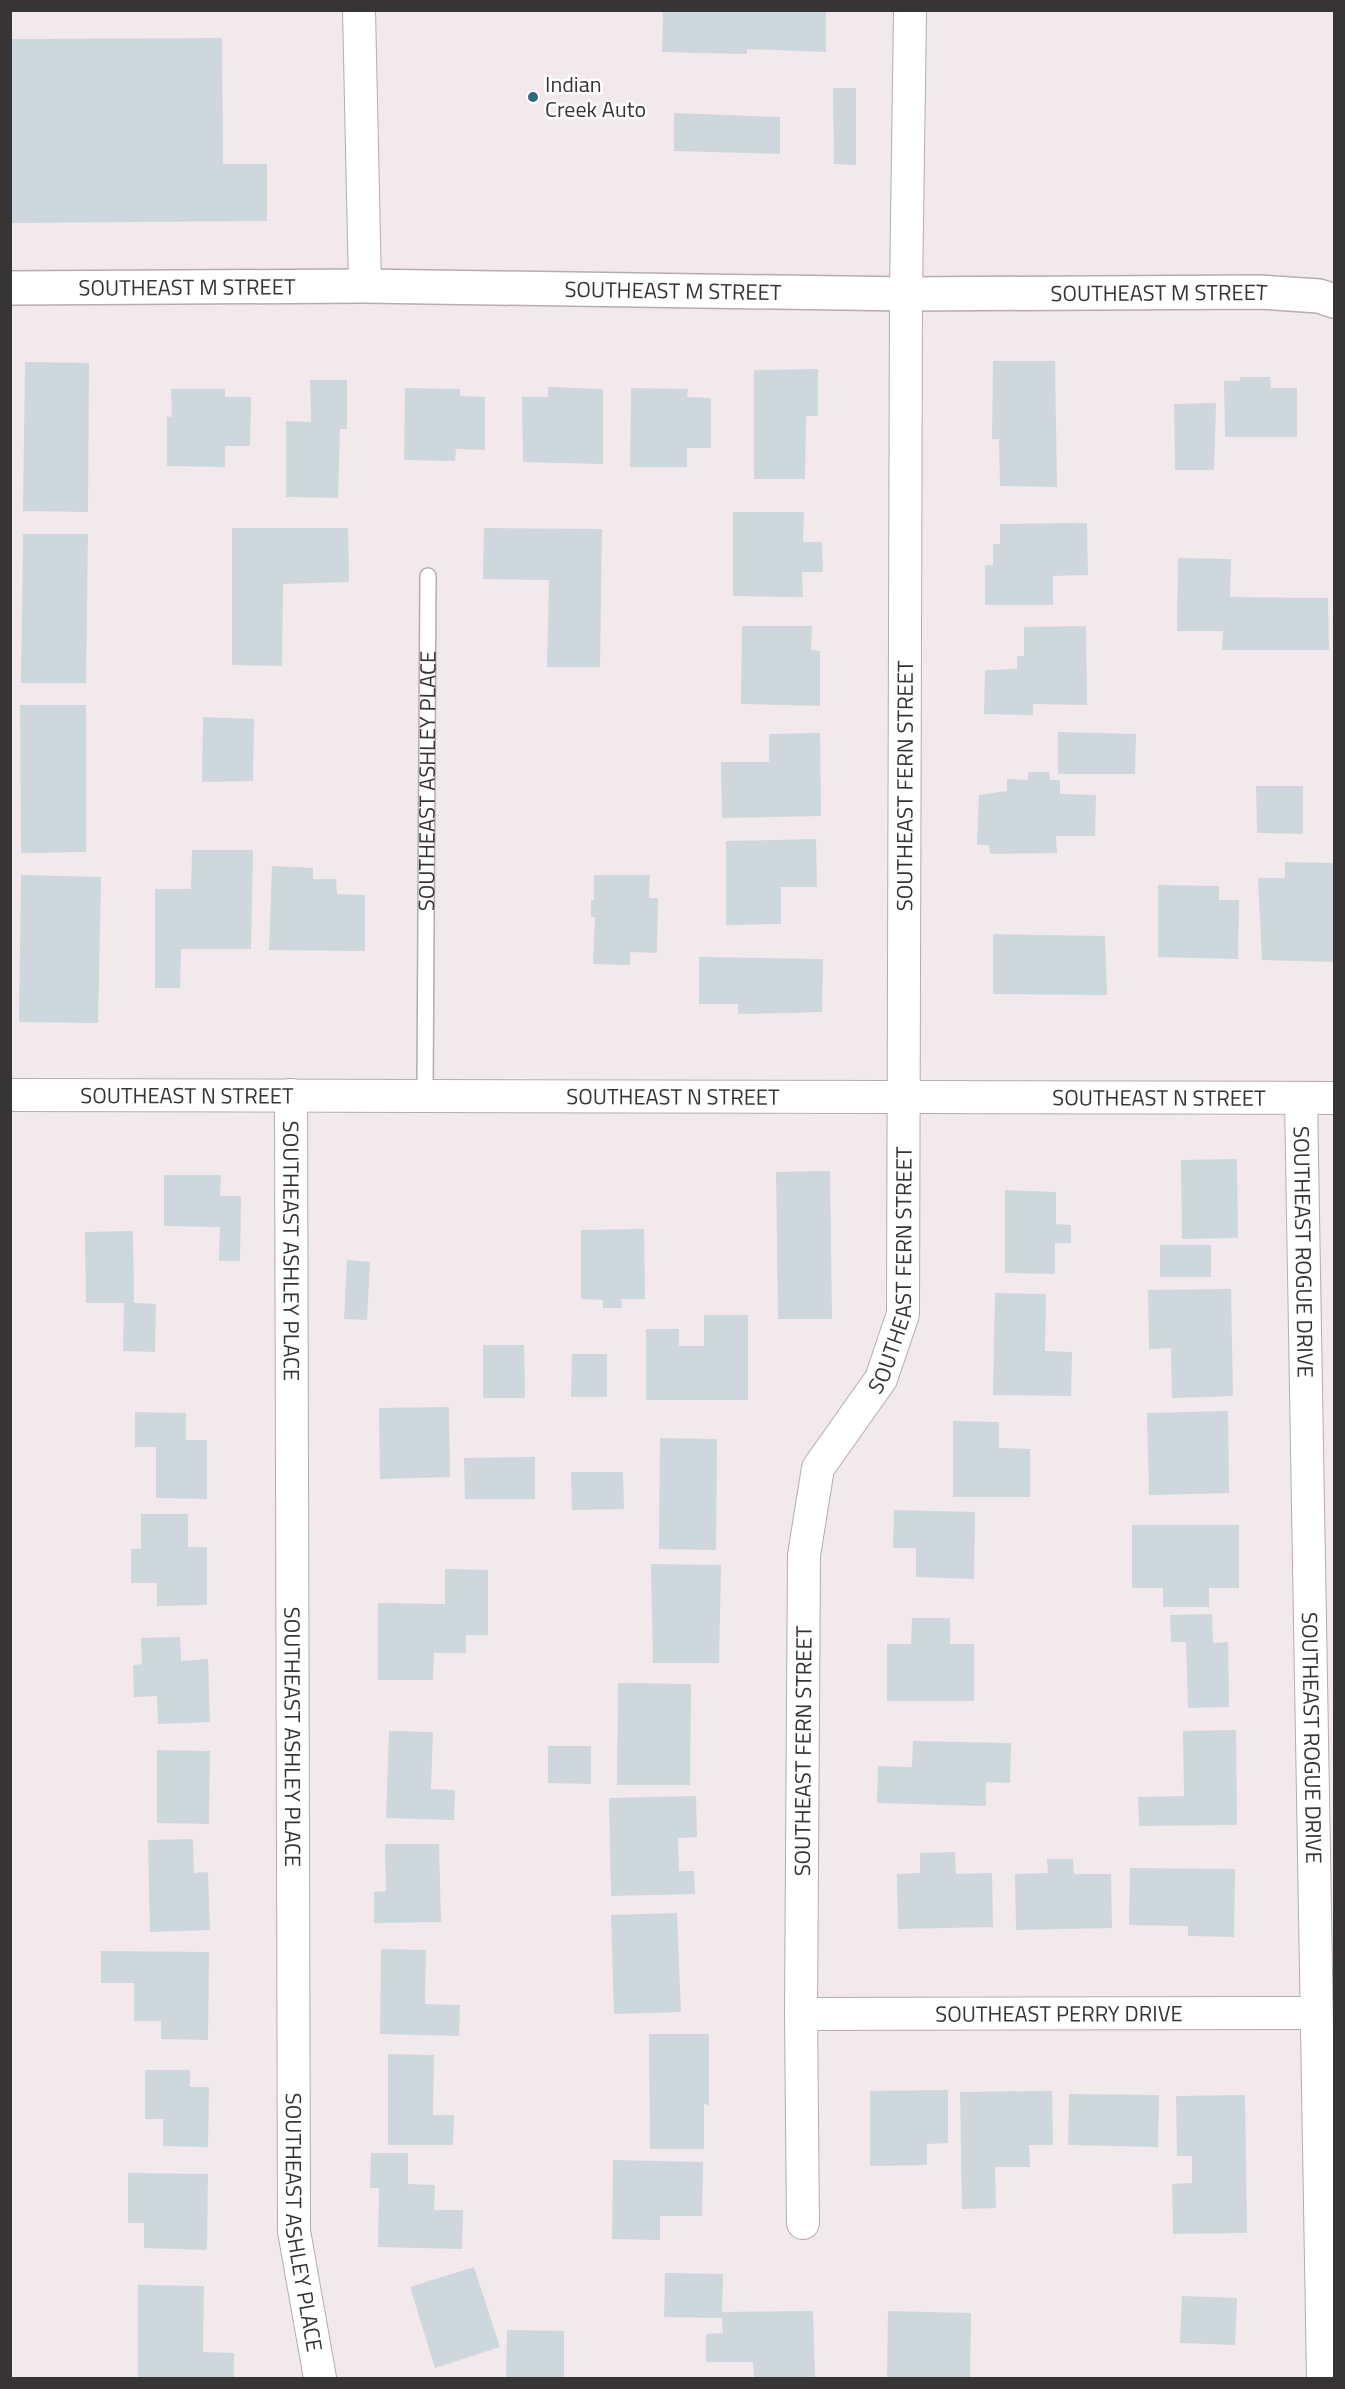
<svg xmlns="http://www.w3.org/2000/svg" width="1345" height="2389" font-family="'Titillium Web',sans-serif">
<style>
.building{fill:#ced7db}
.lines{fill:none;stroke-linecap:round;stroke-linejoin:round}
.service-casing{stroke:#b5acaf;stroke-width:18}
.minor-casing{stroke:#b5acaf;stroke-width:34}
.tertiary-casing{stroke:#b5acaf;stroke-width:36}
.service{stroke:#fff;stroke-width:15}
.minor{stroke:#fff;stroke-width:32}
.tertiary{stroke:#fff;stroke-width:33}
.poi-dot{fill:#2e6981;stroke:#fff;stroke-width:2}
.labels{text-anchor:middle;dominant-baseline:central;stroke-width:5;stroke-linejoin:round;paint-order:stroke}
.poi-label{font-size:22px;fill:#373435;stroke:#fff;text-anchor:start}
.street-label{font-size:22px;fill:#373435;stroke:#fff}
</style>
<rect width="100%" height="100%" fill="#f2e9ec"/>
<!-- building -->
<path class="building" d="M663,10h163v42l-79,-3v5l-85,-2z
M222,38l1,126h44v57l-257,2v-184z
M833,88h23v77l-22,-1z
M674,113l106,4v37l-106,-3z
M993,361h62l2,126 -57,-1 -1,-47h-7z
M25,362l64,1 -1,149 -65,-1z
M818,369v47h-12l-1,63h-51v-109z
M1240,377h30l1,11h26v49h-72l-1,-56h16z
M310,380h37v49h-7l-2,69 -52,-1v-76l25,1z
M548,387l55,2v75l-80,-2 -1,-65h26z
M405,388l55,1v7l25,1v53l-29,-1 -1,12 -51,-1z
M631,388l57,1 -1,8 24,1v50h-24v19h-57z
M171,389h54v8h26l-1,49h-25v21l-58,-1v-50l5,1z
M1216,403l-2,67h-39l-1,-66z
M733,512h71l-1,30h19l1,30h-21l1,25 -70,-1z
M1087,523l1,52 -35,1v29h-68v-39l8,-1v-21h7v-20z
M232,528h116l1,54 -66,2 -1,82 -50,-1z
M484,528l118,1 -2,138h-53l2,-87 -66,-1z
M23,534h65l-2,149h-65z
M1178,558l53,1 -1,38 98,1 1,52h-107l1,-19h-46z
M742,626h70l-1,24 9,1v55l-79,-2z
M1086,626l1,79 -54,-1v11l-49,-1 1,-44 32,-1v-13h7v-29z
M20,705h66v147l-65,1z
M203,717l51,2 -1,62 -51,1z
M1058,732l78,2 -1,40h-77z
M820,733l1,83 -99,2 -1,-56h48v-28z
M1028,772h21l1,8h10v14l36,1 -1,41h-39l1,17 -67,1 -1,-9h-12l2,-50 28,-4v-12l21,1z
M1256,786h47v48l-46,-1z
M816,839l1,48h-36v37l-55,1v-84z
M192,850h61l-2,99h-70l-1,39h-25v-99h36z
M1285,862l49,1v99l-72,-2 -4,-82h27z
M272,866l41,2v11h23l1,15 28,1v56l-96,-1z
M21,875l80,2 -3,146 -79,-1z
M594,875h56l-1,23h9l-1,55 -27,-1v13l-37,-1 2,-47h-4v-17h3z
M1158,885l61,1v14h20l-1,59 -80,-2z
M993,934l112,2 2,59 -114,-1z
M699,957l124,2 -1,53 -84,2v-10h-39z
M1237,1159l1,79 -56,1 -1,-79z
M830,1171l2,148h-54l-2,-147z
M164,1175h57l-1,21h21l-1,65h-21l1,-34 -56,-1z
M1005,1190l51,2v32l15,1v18h-16v31l-50,-1z
M644,1229l1,70h-24l1,9h-19v-8l-22,-1v-69z
M133,1231l1,72 22,1 -1,48 -32,-1 1,-48h-38l-1,-71z
M1160,1245h51v32h-51z
M347,1260l23,2 -3,58 -23,-1z
M1231,1289l2,107 -61,2 -1,-50 -22,1 -1,-59z
M995,1293l51,1 -1,57 27,1 -1,44 -78,-1z
M704,1315h44v85h-102v-71h33v17h25z
M483,1345h41l1,53h-42z
M572,1354h35v43h-36z
M449,1407l1,70 -70,2 -1,-71z
M1228,1411l1,82 -80,2 -2,-82z
M135,1412l51,1v27h21v59l-51,-1v-51h-21z
M953,1421l46,1v26l31,1v48h-77z
M660,1438l57,1 -1,111 -57,-1z
M535,1457v42h-70l-1,-41z
M571,1472h52l1,37 -52,1z
M894,1510l81,2 -1,67 -58,-2v-29h-23z
M141,1514h47v33h19v58l-50,1v-23h-26v-34h10z
M1132,1525h107v63h-30v19h-46v-19h-31z
M651,1564l70,1 -2,98h-66z
M445,1569l43,1v65h-22v18h-32l-1,27h-55v-77l67,1z
M1212,1614l1,29 15,-1 1,65 -41,1 -2,-66h-15l-1,-27z
M912,1618h38v26h24v57h-87v-57h24z
M180,1637l1,24 27,-2 2,63 -52,2 -1,-28 -23,1 -1,-32 9,-1 -1,-26z
M618,1683l73,1 -1,101h-73z
M1236,1730l1,95 -98,1 -1,-29 46,-1 -1,-65z
M389,1731l44,1 -2,57 24,1 -1,30 -68,-2z
M913,1741l98,2 -1,40 -24,-1v24l-109,-3 1,-37 34,1z
M548,1746h43v38l-43,-1z
M157,1750l53,1 -1,73 -52,-1z
M696,1796l1,41 -19,1 1,33h15l1,23 -84,2 -2,-98z
M193,1839l1,34 14,-1 2,58 -60,2 -2,-92z
M385,1844h54l2,78 -67,1v-31l12,-1z
M955,1852l1,22 36,-1 1,54 -95,2 -1,-55 23,-1v-20z
M1047,1859h26l1,15h37l1,54 -96,2 -1,-56 33,-1z
M1130,1868l105,1 -1,68 -46,-1v-10l-59,-1z
M677,1913l4,99 -67,2 -3,-99z
M381,1949l45,1 -1,54 35,1 -1,31 -79,-2z
M101,1951l108,1 -1,88 -47,-1v-18h-27v-38h-33z
M649,2034h60v71l-5,-1v45h-54z
M388,2054l46,1 -1,60h21l-1,30h-65z
M145,2070h45v17h19l-1,60 -45,-1v-27h-18z
M948,2090v53l-21,1v21l-57,1v-75z
M1052,2091l1,54h-24l1,22h-35l1,41 -34,1 -2,-117z
M1069,2094l90,1 -1,52 -90,-2z
M1245,2095l2,138 -74,1 -1,-50 20,-1v-27h-15l-1,-60z
M371,2153h37v31l27,1 -1,25h29l-1,39 -84,-2 1,-59h-9z
M613,2160l90,2 -1,54h-42v24l-48,-1z
M128,2173l80,1 -1,76 -63,-2v-25h-16z
M474,2267l26,80 -65,21 -25,-81z
M665,2273l58,1 -1,38 91,-1 2,67h-61l-1,-16h-47v-28l17,-1 -1,-15 -58,-1z
M138,2285l66,1 -1,66 31,1v25h-96z
M1182,2296l55,2 -2,47 -55,-2z
M888,2311l83,2 -1,65h-83z
M507,2330l57,1v47h-58z"/>
<g class="lines">
<defs>
<g id="service">
<path id="s1" d="M425,1095l3,-519"/>
</g>
<g id="minor">
<path d="M359,10l6,276"/>
<path id="s2" d="M10,1095l1324,3"/>
<path id="s3" d="M291,1095l3,1136 26,147"/>
<path id="s4" d="M1301,1098l22,1280"/>
<path id="s5" d="M801,2014l515,-1"/>
<path id="s6" d="M803,2223l-2,-209 3,-459 14,-87 63,-89 22,-65 3,-1020 4,-284"/>
</g>
<g id="tertiary">
<path id="s7" d="M10,288l355,-2 541,8 354,-2 59,4 15,5"/>
</g>
</defs>
<!-- service casing -->
<use href="#service" class="service-casing"/>
<!-- minor casing -->
<use href="#minor" class="minor-casing"/>
<!-- tertiary casing -->
<use href="#tertiary" class="tertiary-casing"/>
<!-- service -->
<use href="#service" class="service"/>
<!-- minor -->
<use href="#minor" class="minor"/>
<!-- tertiary -->
<use href="#tertiary" class="tertiary"/>
</g>
<!-- markers -->
<circle class="poi-dot" cx="533" cy="97" r="6"/>
<g class="labels">
<!-- poi labels -->
<g class="poi-label">
<text x="545" y="84">Indian<tspan x="545" dy="25">Creek Auto</tspan></text>
</g>
<!-- street labels -->
<g class="street-label">
<text stroke="none"><textPath href="#s7" startOffset="177">SOUTHEAST M STREET</textPath></text>
<text stroke="none"><textPath href="#s7" startOffset="663">SOUTHEAST M STREET</textPath></text>
<text stroke="none"><textPath href="#s7" startOffset="1149">SOUTHEAST M STREET</textPath></text>
<text stroke="none"><textPath href="#s1" startOffset="314">SOUTHEAST ASHLEY PLACE</textPath></text>
<text stroke="none"><textPath href="#s6" startOffset="1462">SOUTHEAST FERN STREET</textPath></text>
<text stroke="none"><textPath href="#s2" startOffset="177">SOUTHEAST N STREET</textPath></text>
<text stroke="none"><textPath href="#s2" startOffset="663">SOUTHEAST N STREET</textPath></text>
<text stroke="none"><textPath href="#s2" startOffset="1149">SOUTHEAST N STREET</textPath></text>
<text stroke="none"><textPath href="#s3" startOffset="156">SOUTHEAST ASHLEY PLACE</textPath></text>
<text stroke="none"><textPath href="#s4" startOffset="154">SOUTHEAST ROGUE DRIVE</textPath></text>
<text stroke="none"><textPath href="#s6" startOffset="976">SOUTHEAST FERN STREET</textPath></text>
<text stroke="none"><textPath href="#s3" startOffset="642">SOUTHEAST ASHLEY PLACE</textPath></text>
<text stroke="none"><textPath href="#s4" startOffset="640">SOUTHEAST ROGUE DRIVE</textPath></text>
<text stroke="none"><textPath href="#s6" startOffset="472">SOUTHEAST FERN STREET</textPath></text>
<text stroke="none"><textPath href="#s5" startOffset="258">SOUTHEAST PERRY DRIVE</textPath></text>
<text stroke="none"><textPath href="#s3" startOffset="1128">SOUTHEAST ASHLEY PLACE</textPath></text>
</g>
</g>
<!-- border -->
<rect width="1345" height="2389" fill="none" stroke="#373435" stroke-width="24"/>
</svg>
